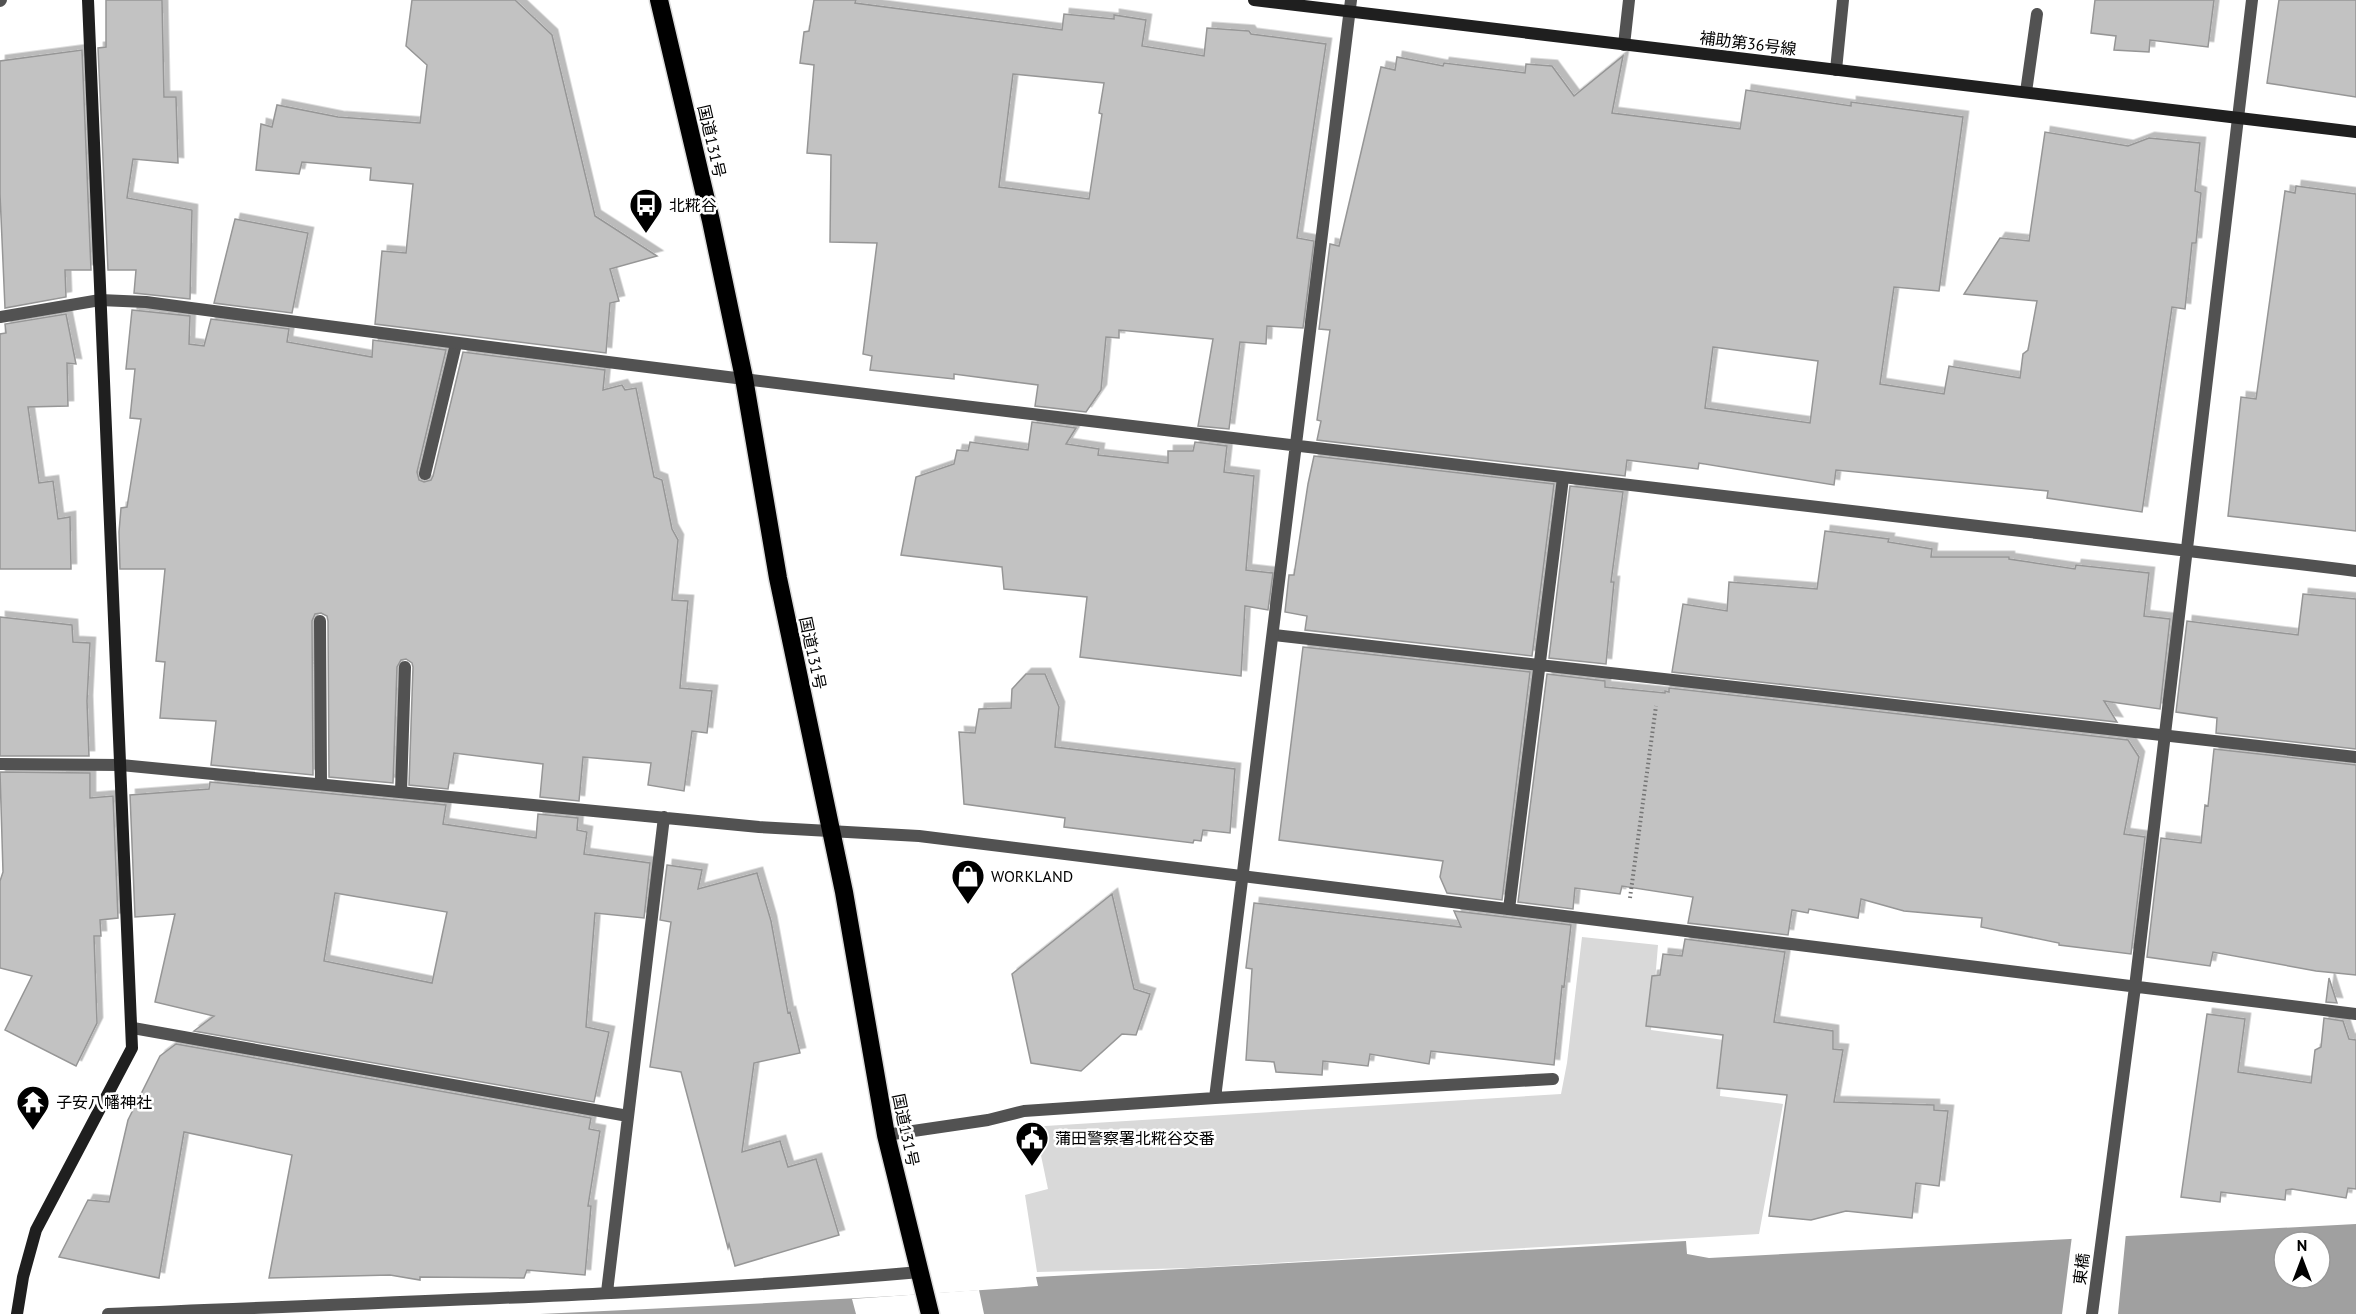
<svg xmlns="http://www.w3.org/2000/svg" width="2356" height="1314" font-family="'PT Sans','Noto Sans JP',sans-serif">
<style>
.green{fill:#d9d9d9}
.water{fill:#a0a0a0;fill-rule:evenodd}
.pier{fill:#fff}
.building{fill:#c2c2c2;stroke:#969696;stroke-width:1.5;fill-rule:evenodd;filter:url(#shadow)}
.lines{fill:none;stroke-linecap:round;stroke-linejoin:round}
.highway-casing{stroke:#dbdbdb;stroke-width:21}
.path{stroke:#747474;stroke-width:4;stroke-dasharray:1.5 3;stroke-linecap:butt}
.lane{stroke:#525252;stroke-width:12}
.street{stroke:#525252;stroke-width:12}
.secondary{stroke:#1f1f1f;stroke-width:12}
.highway{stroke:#000;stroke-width:18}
.labels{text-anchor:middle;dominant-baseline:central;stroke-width:5;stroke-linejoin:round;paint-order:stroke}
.street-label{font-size:16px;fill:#000;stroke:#fff}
.poi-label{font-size:16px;fill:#000;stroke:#fff;text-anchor:start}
</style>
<defs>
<filter id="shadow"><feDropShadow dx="5.5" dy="-5.5" stdDeviation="0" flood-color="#0004"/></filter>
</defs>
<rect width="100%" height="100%" fill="#fff"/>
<!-- green -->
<path class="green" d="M1582,937l76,8 -7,85 73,10 -4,56 63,8 -24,130 -568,34 -154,4 -12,-77 23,-6 -9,-43 -20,1 -2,-8 28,-13 516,-32 6,-31z"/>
<!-- water -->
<path class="water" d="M2356,1224v90h-1816c166,-8 332,-15 498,-28l-2,-9 650,-36 1,13 22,4zM2284,1242h36v36h-36z"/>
<!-- pier -->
<path class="pier" d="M2126,1233l-8,81h-56l10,-78z
M979,1290l5,24h-128l-4,-15z"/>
<!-- building -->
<path class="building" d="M106,0h56l2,97h12l2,66 -45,-4 -6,39 65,12 -2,89 -56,-6 2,-23h-28l-10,-222 8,-1z
M412,0h103l37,35 43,181 62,40 -47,13 9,32 -9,2 -4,50 -231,-29 7,-73 24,2 7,-69 -43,-4 1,-12 -69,-6 -3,12 -43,-4 5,-46 11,3 5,-22 61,12 82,6 7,-58 -21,-19z
M814,0h42l-1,3 207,27 2,-16 50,5v-4l32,5 -4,26 62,10 3,-28 42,3 2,3 75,10 -29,194 17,3 -11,87 -36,-2 -1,18 -26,-2 -11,87 -31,-3 15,-87 -94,-9v8l-13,-1 -5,53 -15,22 -51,-6 3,-21 -84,-11v5l-84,-9 2,-14 -9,-2 14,-111 -47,-1 1,-87 -24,-2 7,-88 -14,-2 4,-31 5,-1zM1013,74l91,9 -5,30 3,1 -13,85 -90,-12z
M2095,0h119l-6,47 -58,-7 -1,12 -35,-2 2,-14 -25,-3z
M2279,0h77v97l-89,-14z
M82,50l9,220h-26l1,27 -61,11 -5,-114v-133z
M1623,56l-11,57 128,16 6,-39 105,16v-4l112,15 -24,174 -45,-4 -14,97 64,10 5,-28 71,12 3,-24 5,-4 9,-49 -73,-7 36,-56 29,3 16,-109 83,14 21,-8 51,5 -5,48 6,2 -5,50h-4l-7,66 -13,-2 -30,205 -95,-14 1,-7 -212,-21 -2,15 -135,-22 -1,6 -71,-9 -2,16 -308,-36 4,-19 -4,-1 13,-90 -11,-1 11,-85 9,2 42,-179 14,3 2,-13 46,9 1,-3 81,10 1,-9 26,2 22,30zM1713,347l105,14 -8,62 -105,-15z
M2296,186l60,8v337l-128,-15 13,-119 15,2 29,-208 10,2z
M235,219l73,14 -16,80 -78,-10z
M132,310l58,6 -1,28 15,2 7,-27 78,10 -2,13 85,15 1,-17 73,10 -29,122 2,8 5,2 7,-2 2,-4 30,-124 142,18 -2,20 19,-5 3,5 11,-2 18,89 8,3 10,49 6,11 -6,60 16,1 -8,87 32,3 -5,42 -15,-2 -8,60 -36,-6 3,-22 -68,-6 -4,44 -39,-4 3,-33 -89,-11 -6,36 -39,-4 4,-118 -1,-4 -6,-4 -5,1 -4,7 -4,116 -64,-6 -1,-156 -1,-5 -6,-3 -6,1 -3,7 1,154 -102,-10 5,-44 -56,-3 5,-56 -9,-1 9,-92h-45l-1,-37 2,-24 6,-1 14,-88 -11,-1 5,-49h-9z
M66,314l10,50 -9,-1 1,43 -40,1 11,76 14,-2 5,38 12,-2 1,52h-71v-235l6,-1 -1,-9z
M1032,422l44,6 -10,16 33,5 -1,6 70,8v-12h25l2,-9 32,4 -3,26 30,4 -8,94 27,3 -5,37 -23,-4 -4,70 -161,-19 7,-60 -83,-8 -2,-22 -101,-12 15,-78 38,-13 3,-14 11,1 2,-9 58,8z
M1314,456l240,28 -22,172 -227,-26 2,-14 -22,-4 4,-37h5l14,-91z
M1570,486l53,6 -12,90h3l-8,82 -57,-6z
M1825,531l64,8 -1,3 44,7 -1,8h78v2l66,10 1,-4 73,8 -5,43 26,3 -10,90 -56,-8 13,21 -445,-50 11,-68 44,7 2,-29 88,7z
M2303,594l53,5v150l-140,-16 1,-15 -41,-6 11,-91 111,14z
M0,617l72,8 1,17 17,1 -3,58 2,55h-89z
M1303,647l227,25 -28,228 -55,-7 -7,-16 3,-16 -164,-21z
M1026,674h19l14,33 -4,40 180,22 -5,64 -27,-3 -2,11 -7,-1 -1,3 -129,-16 1,-9 -101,-14 -5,-72 16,1 4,-24 32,-1 1,-19z
M1547,674l58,7v6l60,6v-2l4,1v-4l459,52 11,17 -15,77 21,3 -14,117 -72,-9v-2l-78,-16 1,-9 -78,-7 -43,-12 -3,19 -49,-9 -1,4 -16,-3 -4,25 -100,-12 5,-26 -71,-11 -2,8 -45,-6 -2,21 -55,-7z
M2214,749l142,16v210l-40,-4 -103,-19 -3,14 -63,-9 14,-119 40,5 4,-38 3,1z
M0,772l90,1v25l23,-2 5,122 -18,2 1,16h-7l3,87 -21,43 -71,-36 27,-54 -32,-8v-87l3,-9z
M210,782l236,23 -3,19 93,14 2,-24 40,4 -1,12 10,2 -3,22 66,9 -6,55 -49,-5 -9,114 23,5 -15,70 -400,-71 20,-15 -59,-14 20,-88 -40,3 -5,-122 79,-6zM335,893l112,19 -15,71 -108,-22z
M667,865l35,5 -4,19 59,-16 14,48 17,92 2,-1 10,41 -46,10 -12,89 38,-11 8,26 28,-8 23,76 -104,31 -6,-22 -1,4 -47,-176 -31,-5 21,-145 -11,-2z
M1112,894l22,95 16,5 -14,41 -14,-1 -41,37 -50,-8 -19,-89z
M1254,903l207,24 -7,-16 117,14 -7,62 -2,-1 -8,79 -123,-14 -2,13 -59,-10 -2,12 -45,-5 -1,14 -46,-3 -2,-10 -28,-2 6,-91 -6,-1z
M1685,939l100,13 -11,70 59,9v18l10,1 -9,52 100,3v5l14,1 -9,75 -23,-3 -4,35 -66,-7 -35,9 -42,-4 18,-121 -70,-7 6,-53 -77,-9 6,-50 8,-1 3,-21 19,2z
M2329,978l8,25 -11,-1z
M2207,1014l38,5 -7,53 73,11 4,-33 6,-3 3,-29 19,3 6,18 7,1v149l-8,-1 -2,10 -54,-9 -6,1 -1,10 -64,-8 -1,10 -39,-5z
M176,1044l415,74 -2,11 11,2 -12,75h3l-6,69 -58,-5 -3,8 -104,-1v3l-30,-5 -121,3 23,-123 -108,-23 -25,146 -100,-21 29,-57 21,2 19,-82 32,-64z"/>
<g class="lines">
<defs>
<path id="highway" d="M659,0l52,221 33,157 34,200 66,314 42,243 44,179"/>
</defs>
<!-- highway casing -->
<use href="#highway" class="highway-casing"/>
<!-- path -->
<path class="path" d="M1630,898l26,-192"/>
<!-- lane -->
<path class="lane" d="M1624,45l5,-45
M1836,70l7,-70
M2026,92l11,-78
M425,474l31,-130
M320,621l1,163
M1274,635l1082,122
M401,792l4,-125
M1509,909l54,-431"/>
<!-- street -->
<path class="street" d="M0,1l1,-1
M0,317l100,-17 46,2c736,99 1473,180 2210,269
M0,764l121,1 638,62 160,9 1437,178
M133,1028l495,88
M1215,1098l338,-19
M886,1135l102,-15 36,-9 191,-13c47,-366 92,-732 136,-1098
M607,1292l57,-475
M108,1314c270,-12 542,-18 812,-42
M2092,1314l43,-327 117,-987"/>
<!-- secondary -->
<path class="secondary" d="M1254,0l1102,132
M17,1314l6,-37 13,-47 96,-182 -44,-1048"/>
<!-- highway -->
<use href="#highway" class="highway"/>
</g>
<!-- icons -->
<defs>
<symbol id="bus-pin" viewBox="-11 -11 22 30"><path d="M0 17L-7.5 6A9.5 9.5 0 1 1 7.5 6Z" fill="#000" stroke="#fff"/><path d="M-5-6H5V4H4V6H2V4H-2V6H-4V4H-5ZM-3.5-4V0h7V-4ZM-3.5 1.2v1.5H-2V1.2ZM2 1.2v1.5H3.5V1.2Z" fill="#fff"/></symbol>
<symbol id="shop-pin" viewBox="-11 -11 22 30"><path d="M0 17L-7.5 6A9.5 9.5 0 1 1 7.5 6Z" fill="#000" stroke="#fff"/><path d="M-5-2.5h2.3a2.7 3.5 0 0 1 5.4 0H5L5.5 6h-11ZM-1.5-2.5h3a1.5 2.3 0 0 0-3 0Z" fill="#fff"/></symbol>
<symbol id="temple-pin" viewBox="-11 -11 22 30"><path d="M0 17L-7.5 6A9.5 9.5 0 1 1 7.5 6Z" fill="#000" stroke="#fff"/><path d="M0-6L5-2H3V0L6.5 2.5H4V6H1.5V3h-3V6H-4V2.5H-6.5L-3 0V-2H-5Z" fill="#fff"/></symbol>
<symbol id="civic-pin" viewBox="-11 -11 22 30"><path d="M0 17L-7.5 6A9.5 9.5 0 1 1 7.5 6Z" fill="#000" stroke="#fff"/><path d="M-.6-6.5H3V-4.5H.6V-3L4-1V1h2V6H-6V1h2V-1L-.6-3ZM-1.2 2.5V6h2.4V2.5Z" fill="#fff"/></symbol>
</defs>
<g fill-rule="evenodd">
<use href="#bus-pin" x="627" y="186" width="38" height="52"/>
<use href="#shop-pin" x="949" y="857" width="38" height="52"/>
<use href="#temple-pin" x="14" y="1083" width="38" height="52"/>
<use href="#civic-pin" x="1013" y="1119" width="38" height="52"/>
</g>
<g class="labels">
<!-- street labels -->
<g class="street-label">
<text transform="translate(1748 43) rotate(7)">補助第36号線</text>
<text transform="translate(712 141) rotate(77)">国道131号</text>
<text transform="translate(813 653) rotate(78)">国道131号</text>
<text transform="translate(906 1130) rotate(78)">国道131号</text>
<text transform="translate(2081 1269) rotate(-83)">東橋</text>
</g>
<!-- poi labels -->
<g class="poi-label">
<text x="669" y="205">北糀谷</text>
<text x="991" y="876">WORKLAND</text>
<text x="56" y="1102">子安八幡神社</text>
<text x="1055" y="1138">蒲田警察署北糀谷交番</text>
</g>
</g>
<!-- north arrow -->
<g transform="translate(2302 1260)"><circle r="28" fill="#ffffff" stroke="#999999" stroke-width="1.5"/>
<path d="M0-4.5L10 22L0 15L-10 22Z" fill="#000000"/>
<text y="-9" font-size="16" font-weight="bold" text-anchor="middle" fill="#000000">N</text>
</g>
</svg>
